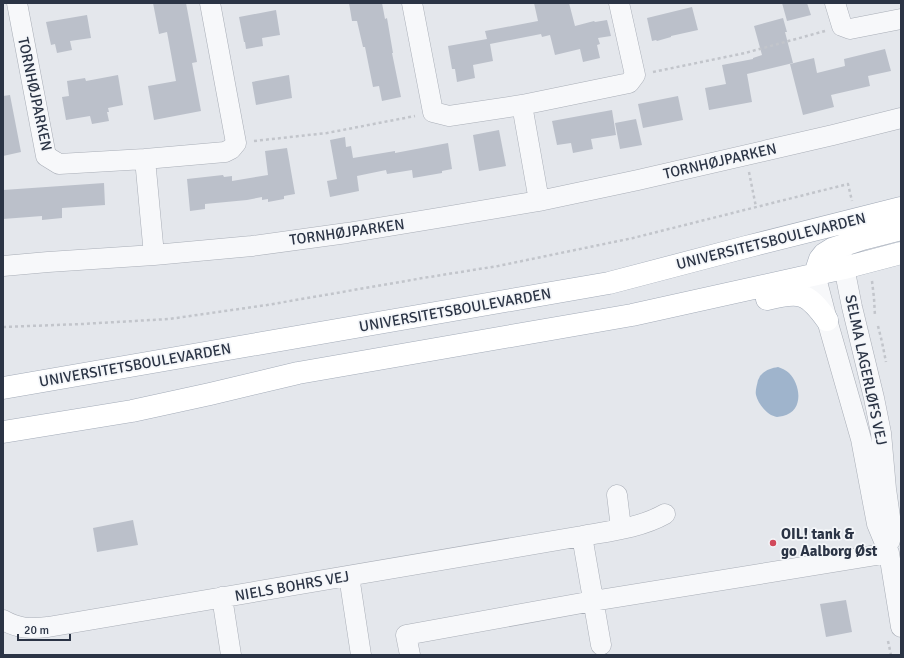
<svg xmlns="http://www.w3.org/2000/svg" width="904" height="658" font-family="Signika,sans-serif">
<style>
.water{fill:#9fb4cc}
.building{fill:#bbc0ca}
.lines{fill:none;stroke-linecap:round;stroke-linejoin:round}
.minor-casing{stroke:#a9aeb7;stroke-width:21}
.major-casing{stroke:#a3abb8;stroke-width:23}
.path{stroke:#c2c5cb;stroke-width:2.5;stroke-dasharray:3 3;stroke-linecap:butt}
.minor{stroke:#f7f8fa;stroke-width:20}
.major{stroke:#fff;stroke-width:22}
.poi-dot{fill:#d1495b;stroke:#f4f6f9;stroke-width:1.5}
.labels{text-anchor:middle;dominant-baseline:central;stroke-width:3.5;stroke-linejoin:round;paint-order:stroke}
.street-label{font-size:15px;fill:#2b3445;stroke:#f4f6f9}
.poi-label{font-size:15px;font-weight:bold;fill:#2b3445;stroke:#f4f6f9;text-anchor:start}
</style>
<rect width="100%" height="100%" fill="#e4e7ec"/>
<!-- water -->
<path class="water" d="M778,367c3,1 8,3 11,6 12,12 15,38 -6,43 -2,0 -4,1 -6,1 -9,-1 -19,-13 -21,-22 -1,-4 1,-10 2,-15 1,-1 2,-5 3,-5 4,-5 11,-7 17,-8z"/>
<!-- building -->
<path class="building" d="M153,3h33l11,59 -5,1 9,48 -47,9 -6,-34 28,-5 -9,-49 -8,2z
M349,3h33l3,16 2,-1 6,35h-1l9,44 -19,4 -3,-15 -6,1 -8,-40h-2l-6,-26h-5z
M534,3h35l6,23 19,-5 1,1 12,-2 4,16 -13,2 2,6 -3,1 3,13 -17,4 -3,-13 -25,6 -5,-20 -8,2 -1,-3 -51,10 3,17 -20,4 2,13 -18,4 -2,-13h-3l-4,-23 39,-7 -2,-8 53,-10z
M782,3h25l4,12 -24,6z
M692,7l6,23 -27,6v1l-14,4 -1,-1 -4,1 -5,-23z
M276,10l4,25 -18,3 1,8 -17,3 -1,-7h-1l-5,-25z
M87,15l4,23 -21,3 2,9 -15,3 -2,-9 -4,1 -5,-23z
M783,18l4,14h-2l8,31 -46,11 5,28 -43,8 -4,-22 21,-4 -4,-19 31,-6v-1l9,-3 -8,-29z
M885,49l6,22 -23,5 2,10 -39,9 3,12 -31,8 -13,-51 24,-6 3,15 28,-7 -1,-7z
M118,75l5,30 -15,3 1,4h-2l2,9 -17,3 -2,-8 -24,4 -4,-23 7,-1 -2,-15 18,-3 1,3z
M289,75l3,23 -36,7 -4,-23z
M10,95l11,57 -18,4v-60z
M678,96l5,24 -40,8 -5,-24z
M612,110l4,25 -25,4 2,10 -20,4 -2,-10 -14,2 -5,-24z
M636,119l6,26 -22,4 -5,-26z
M499,130l7,36 -27,5 -6,-36z
M345,137l1,10 5,-1 2,12 42,-7v2l53,-10 4,26 -10,2v2l-29,5 -1,-8 -25,4 -1,-4 -29,6 2,15 -29,6 -3,-16 10,-2 -7,-39z
M287,148l8,46 -11,2v3l-16,3v-3l-6,1v-3l-15,3 -42,4v5l-15,2 -3,-32 36,-4 1,2 8,-1v5l36,-6 -3,-24z
M104,183l1,22 -43,3v10l-20,2v-4l-39,3v-29z
M133,520l5,25 -41,7 -4,-24z
M846,600l6,32 -26,5 -6,-33z"/>
<g class="lines">
<defs>
<path id="minor" d="M17,3l29,153 13,8 86,-5 9,96
M412,3l21,109 16,4 73,-11
M835,3l7,23 8,3 51,-10
M145,159l80,-7 6,-3 5,-6 -26,-140
M539,201l-17,-96 107,-22 6,-8 -16,-72
M841,252l11,55 22,91 7,35 5,56 5,35 -1,17
M3,266l45,-4 106,-7 98,-9 95,-13 97,-16 95,-16 99,-21 195,-45 68,-17
M815,274l12,46 34,119 16,85 12,29 12,74
M617,495l4,33
M582,536l19,109
M349,576l12,79
M222,597l9,58
M3,620c16,9 27,9 45,7l534,-91c28,-5 58,-8 83,-22
M410,655l-4,-20 187,-34 296,-48"/>
<path id="major" d="M815,274l5,-15 4,-5 8,-5 30,-10 39,-10
M767,299c33,-8 40,-7 60,21
M3,388l606,-105 137,-36 155,-39
M3,432l129,-21 78,-17 88,-21 334,-58 212,-47 57,-15"/>
</defs>
<!-- minor casing -->
<use href="#minor" class="minor-casing"/>
<!-- major casing -->
<use href="#major" class="major-casing"/>
<!-- path -->
<path class="path" d="M653,72l92,-19 80,-22
M254,141l73,-8 88,-17
M749,172l7,35
M872,281l2,17 1,18
M878,326l4,16 4,20
M3,327l79,-3 87,-5 98,-14 156,-27 75,-12 135,-28 215,-54 4,17
M888,641l3,14"/>
<!-- minor -->
<use href="#minor" class="minor"/>
<!-- major -->
<use href="#major" class="major"/>
</g>
<!-- markers -->
<circle class="poi-dot" cx="773" cy="543" r="4"/>
<g class="labels">
<!-- street labels -->
<g class="street-label">
<text transform="translate(35 94) rotate(78)">TORNHØJPARKEN</text>
<text transform="translate(720 161) rotate(-13)">TORNHØJPARKEN</text>
<text transform="translate(347 232) rotate(-8)">TORNHØJPARKEN</text>
<text transform="translate(771 241) rotate(-14)">UNIVERSITETSBOULEVARDEN</text>
<text transform="translate(455 310) rotate(-10)">UNIVERSITETSBOULEVARDEN</text>
<text transform="translate(135 365) rotate(-10)">UNIVERSITETSBOULEVARDEN</text>
<text transform="translate(866 370) rotate(78)">SELMA LAGERLØFS VEJ</text>
<text transform="translate(292 586) rotate(-10)">NIELS BOHRS VEJ</text>
</g>
<!-- poi labels -->
<g class="poi-label">
<text x="781" y="534">OIL! tank &amp;<tspan x="781" dy="17">go Aalborg Øst</tspan></text>
</g>
</g>
<!-- border -->
<rect width="904" height="658" fill="none" stroke="#2b3445" stroke-width="8"/>
<!-- scale -->
<path d="M18 634v6h52v-6" fill="none" stroke="#2b3445" stroke-width="2"/>
<text x="24" y="634" font-size="12" fill="#2b3445" stroke="#f4f6f9" stroke-width="3" paint-order="stroke">20 m</text>
</svg>
